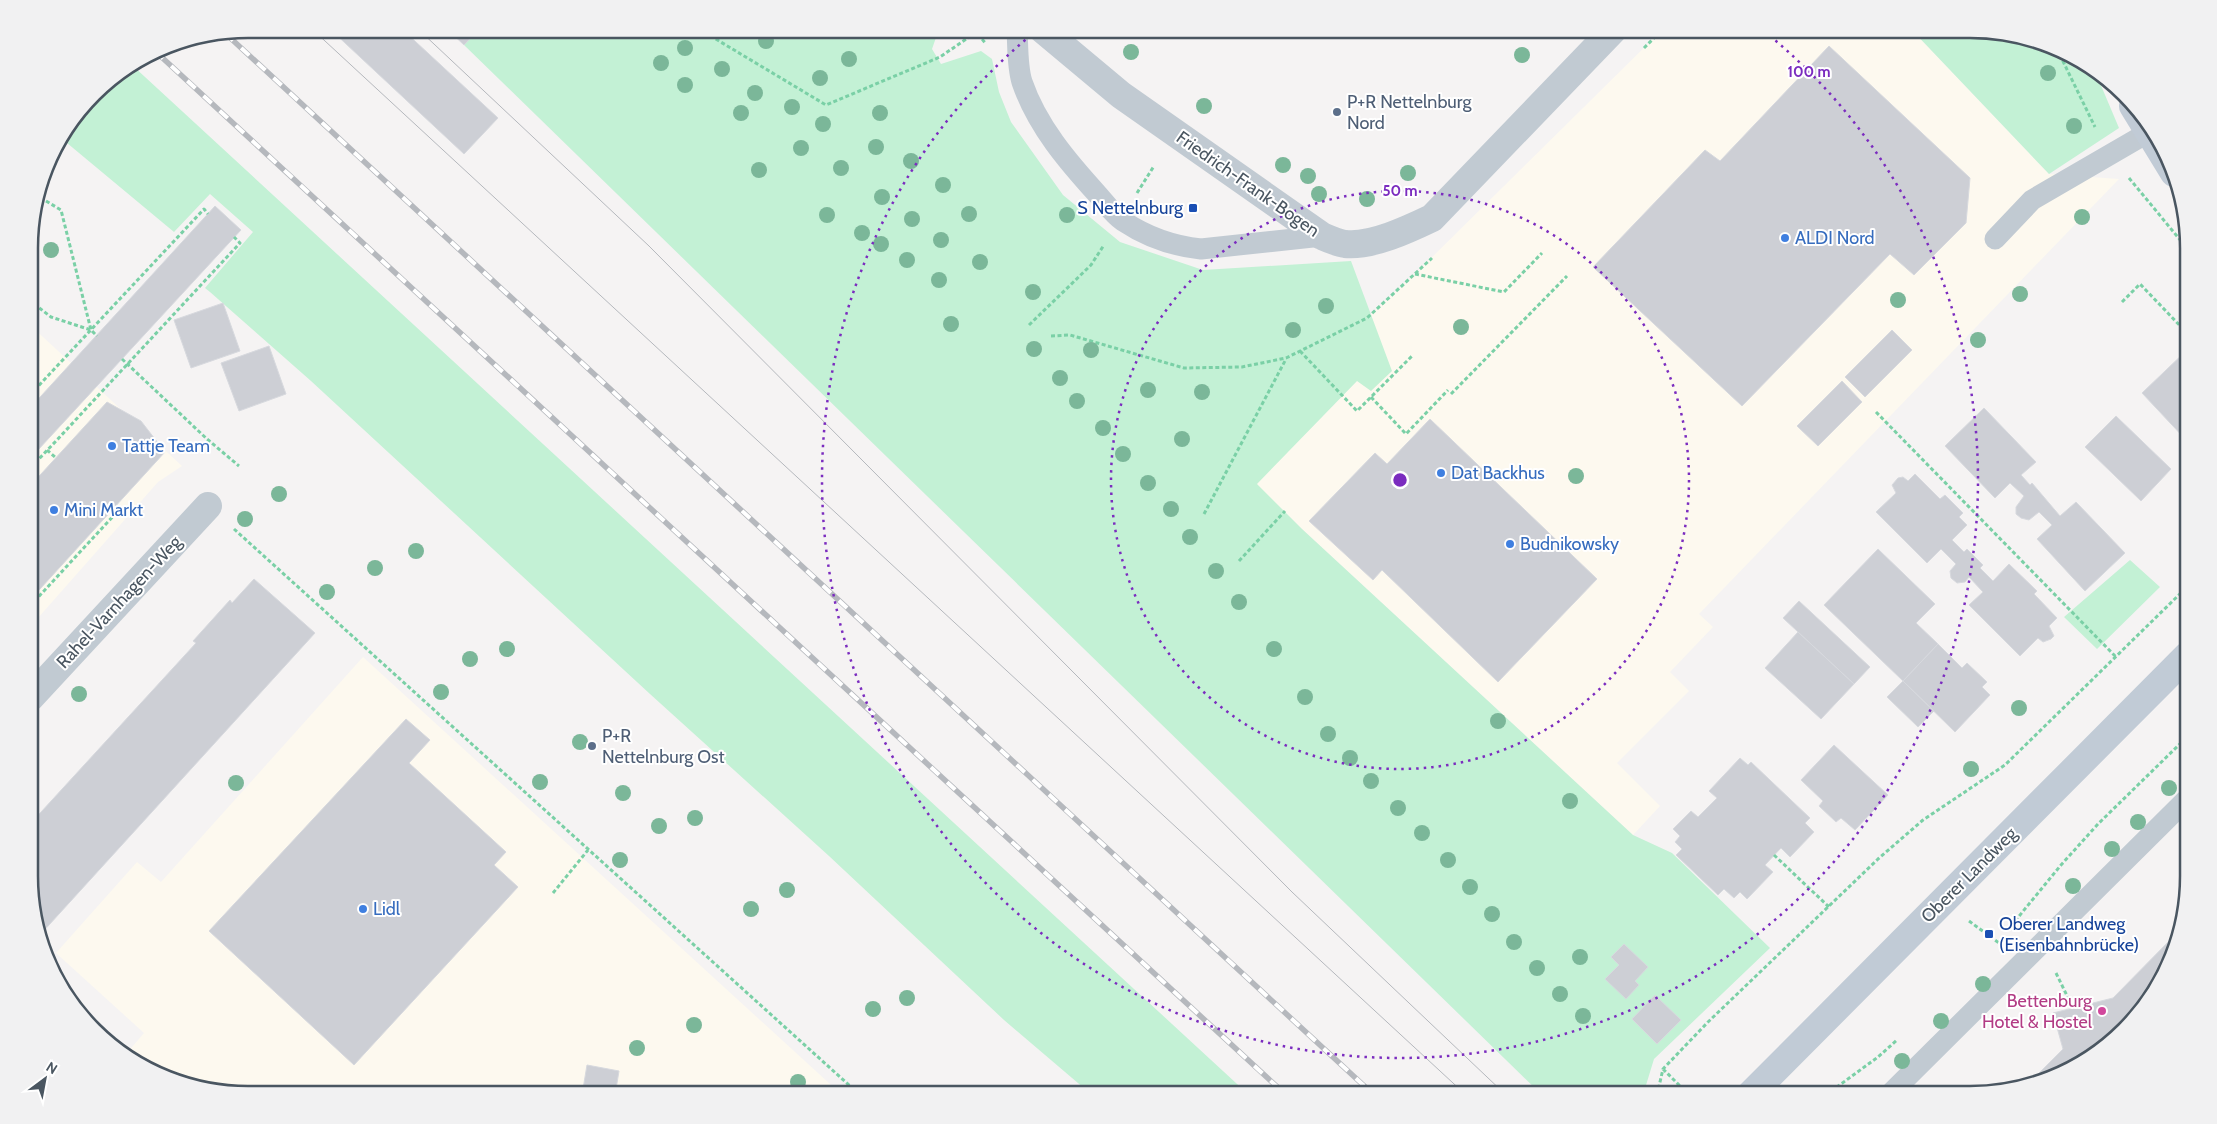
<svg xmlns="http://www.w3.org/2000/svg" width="2217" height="1124" font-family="Cabin,sans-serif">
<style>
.commercial{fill:#fdf9ef}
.green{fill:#c3f1d5}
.building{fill:#cdcfd5;stroke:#d7d9de}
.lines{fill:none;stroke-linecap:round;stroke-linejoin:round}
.path{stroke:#7ad0a6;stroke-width:3;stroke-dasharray:4 2.5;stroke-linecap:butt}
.lane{stroke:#c1cad2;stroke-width:21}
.street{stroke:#c1cad2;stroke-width:28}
.secondary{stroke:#c1cbd6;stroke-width:28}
.tram{stroke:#b5b8bd;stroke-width:1}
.rail-casing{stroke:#b5b8bd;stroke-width:5.5}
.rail{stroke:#fff;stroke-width:4;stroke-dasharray:11;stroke-linecap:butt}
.tree{fill:#7bb799}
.ring{fill:none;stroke:#7b2cbf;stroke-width:2.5;stroke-dasharray:2.5 5}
.service-dot{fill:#5c6f8a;stroke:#fff;stroke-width:2}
.transit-dot{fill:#1a4fb4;stroke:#fff;stroke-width:2}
.shop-dot{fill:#3f7fe0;stroke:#fff;stroke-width:2}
.hotel-dot{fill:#d1479c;stroke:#fff;stroke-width:2}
.labels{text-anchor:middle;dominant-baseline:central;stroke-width:4;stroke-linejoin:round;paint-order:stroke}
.service-label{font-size:18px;fill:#4e5e75;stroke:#fff;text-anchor:start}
.street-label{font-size:18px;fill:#4a5661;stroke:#fff}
.transit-label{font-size:18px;fill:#164399;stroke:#fff;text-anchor:end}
.shop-label{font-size:18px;fill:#366cbe;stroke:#fff;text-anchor:start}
.hotel-label{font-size:18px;fill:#b23c85;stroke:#fff;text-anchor:end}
.rim{fill:none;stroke:#4a5661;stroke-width:2.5}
.centre{fill:#7b2cbf;stroke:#fff;stroke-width:2.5}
.ring-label{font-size:15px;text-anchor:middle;font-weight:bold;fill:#7b2cbf;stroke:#fff;stroke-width:4;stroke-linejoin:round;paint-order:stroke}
</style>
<rect width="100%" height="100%" fill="#f5f3f3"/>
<!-- commercial -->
<path class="commercial" d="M1663,29h248l138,145 70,5 -420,435 14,13 -43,45 19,19 -72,72 43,43 -27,29 -331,-306 -46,-45 101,-103 10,-63 48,-44z
M29,324l153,142 -24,16 -128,145z
M363,657l479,438h-595l-96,-22 -24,-20 17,-20 -88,-80 81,-91 24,20z"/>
<!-- green -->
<path class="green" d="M479,29h460l-7,20 9,15 40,-13 11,8 7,33 12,30 52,73 57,47 83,28 148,-9 41,110 -21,20 -14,-10 -100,103 45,45 331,306 39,18 98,95 -116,111 -11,36h-101l-1078,-1050z
M1911,29h59l96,22 31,25 22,52 -70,46z
M132,65l1117,1030h-157l-88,-75 -175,-164 -179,-162 -339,-313 -101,-89 -5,-4 48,-56 -43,-38 -36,38 -113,-94 42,-55z
M2130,560l30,27 -63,62 -33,-32z"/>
<!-- building -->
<path class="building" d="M330,29h72l96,89 -34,36z
M447,29h32l-15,16z
M1829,46l141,132 -4,45 -52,52 -24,-21 -148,152 -149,-139 112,-117 15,11z
M215,206l26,24 -203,220 -8,-9v-33z
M223,303l17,48 -49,17 -17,-48z
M1892,330l20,20 -47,47 -20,-20z
M29,331l9,8 -9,10z
M269,346l17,48 -47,17 -18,-48z
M2187,350v91l-45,-48z
M29,352l10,8 -9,11z
M1842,381l20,21 -44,44 -21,-20z
M107,402l34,19 24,31 -135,148v-114z
M1984,408l52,54 -15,13 9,10 2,-2 28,33 16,-14 49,51 -40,38 -48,-52 15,-14 -13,-13 -10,8 -8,-2 -5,-4v-7l8,-11 -14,-13 -15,15 -50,-52z
M2116,416l55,53 -30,32 -56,-54z
M1430,419l167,160 -99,103 -116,-112 -9,10 -64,-59 66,-68 12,11z
M1915,474l25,25 5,-4 18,18 -4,4 8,8 -15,15 12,12 3,-3 16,16 -3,3 13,13 16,-17 28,27 -3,3 23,24 -8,8 5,10 -3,3 -8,3 -5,-4 -18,18 -51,-51 14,-13 -14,-15 -4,5 -8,1 -6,-5 -1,-7 6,-7 -15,-15 -14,14 -51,-51 20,-19 -4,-8 6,-7 5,-1 5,4z
M1878,549l57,55 -19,19 22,21 -35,37 -79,-76z
M254,579l61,54 -276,303 -8,-30 -1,-82 166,-181 -3,-2 37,-41 2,3z
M1799,601l71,66 -16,17 -71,-66z
M1798,632l56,52 -33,35 -56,-51z
M1938,644l24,24 5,-5 20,19 -5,5 8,8 -35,37 -52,-51z
M1903,681l31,30 -16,16 -31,-30z
M406,719l24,21 -21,23 97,89 -12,13 24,22 -164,178 -145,-134z
M1834,745l54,50 -33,35 -14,-12 -5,4 -17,-16 4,-5 -22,-21z
M1740,758l8,7 3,-3 59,56 -5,5 9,9 -24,25 -9,-9 -16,17 8,7 -26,27 -7,-7 -6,6 -10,-9 -6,6 -42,-40 6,-6 -7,-7 5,-6 -7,-7 18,-18 7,6 19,-19 -8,-7z
M2175,935l-9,38 -32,48 -43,38 -51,25 -15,3 38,-38 -10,-36 60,-15z
M1624,944l24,23 -13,14 4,4 -13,14 -21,-20 14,-14 -8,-8z
M1655,995l26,25 -24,24 -25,-25z
M587,1065l32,6 -4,24h-33z"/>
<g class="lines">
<!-- path -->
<path class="path" d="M699,29l127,76 114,-48 41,-28
M974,29l12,15
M1644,48l19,-19
M2057,49l38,78
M2129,178l57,69
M1137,193l17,-27
M46,201l15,9 30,120
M1415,274l89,18 38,-39
M29,300l22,17 40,13 6,6
M2122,302l18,-18 47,49
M1029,325l62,-60 13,-20
M1051,336l19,-1 114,33 58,-1 44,-9 81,-40 65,-60
M1300,351l57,60 56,-56
M122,359l85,80 32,27
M1451,394l116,-118
M30,395l174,-186 4,5
M1371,397l35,37 42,-44
M1876,412l240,245
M47,450l9,8
M30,455l7,6 19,-20 184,-198 -6,-6
M1204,514l82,-155
M234,529l626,566
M1239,561l46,-50
M30,606l87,-94 -4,-3
M1774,855l55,52
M553,893l35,-43
M1969,921l30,22
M2011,926l50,-61 37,-41 90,-88
M2056,973l17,35
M1663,1069l26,26
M1657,1095l6,-26 45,-47 170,-163 45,-39 82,-55 182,-178
M1826,1095l52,-38 19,-17"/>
<!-- lane -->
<path class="lane" d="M1017,29c1,16 0,37 5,53 15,44 46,80 77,114 7,8 15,19 24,25 24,16 49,25 78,28l121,-13
M1995,239l37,-39 117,-68
M1889,1095l299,-297"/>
<!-- street -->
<path class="street" d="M1042,29l79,66 201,141c7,3 16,7 23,8 26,3 64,-15 87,-26l182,-189
M30,698l178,-192"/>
<!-- secondary -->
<path class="secondary" d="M2133,106l41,67
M1750,1095l438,-440"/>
<!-- tram -->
<path class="tram" d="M312,29l1154,1066
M418,29l231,217 643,646 214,203"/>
<defs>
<path id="rail" d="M225,33l1149,1062
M155,51l1131,1044"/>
</defs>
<!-- rail casing -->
<use href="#rail" class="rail-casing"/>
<!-- rail -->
<use href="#rail" class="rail"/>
</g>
<!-- trees -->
<g class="tree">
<circle cx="766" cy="41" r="8"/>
<circle cx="685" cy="48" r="8"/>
<circle cx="1131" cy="52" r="8"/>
<circle cx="1522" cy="55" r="8"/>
<circle cx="849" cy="59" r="8"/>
<circle cx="661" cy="63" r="8"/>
<circle cx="722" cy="69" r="8"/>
<circle cx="2048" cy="73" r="8"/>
<circle cx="820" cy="78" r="8"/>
<circle cx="685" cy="85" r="8"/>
<circle cx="755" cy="93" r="8"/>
<circle cx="1204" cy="106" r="8"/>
<circle cx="792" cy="107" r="8"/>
<circle cx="741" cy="113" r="8"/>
<circle cx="880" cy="113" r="8"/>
<circle cx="823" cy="124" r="8"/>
<circle cx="2074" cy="126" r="8"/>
<circle cx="876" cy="147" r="8"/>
<circle cx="801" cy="148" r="8"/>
<circle cx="911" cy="161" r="8"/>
<circle cx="1283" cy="165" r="8"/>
<circle cx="841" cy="168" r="8"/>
<circle cx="759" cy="170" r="8"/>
<circle cx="1408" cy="173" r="8"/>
<circle cx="1308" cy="176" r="8"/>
<circle cx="943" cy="185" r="8"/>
<circle cx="1319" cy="194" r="8"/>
<circle cx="882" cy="197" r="8"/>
<circle cx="1367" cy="199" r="8"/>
<circle cx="969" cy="214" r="8"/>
<circle cx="827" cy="215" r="8"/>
<circle cx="1067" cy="215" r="8"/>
<circle cx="2082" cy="217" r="8"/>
<circle cx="912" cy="219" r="8"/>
<circle cx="862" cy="233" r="8"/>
<circle cx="941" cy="240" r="8"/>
<circle cx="881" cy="244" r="8"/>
<circle cx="51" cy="250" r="8"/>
<circle cx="907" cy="260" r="8"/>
<circle cx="980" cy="262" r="8"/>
<circle cx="939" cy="280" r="8"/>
<circle cx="1033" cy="292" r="8"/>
<circle cx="2020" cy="294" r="8"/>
<circle cx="1898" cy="300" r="8"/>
<circle cx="1326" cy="306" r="8"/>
<circle cx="951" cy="324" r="8"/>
<circle cx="1461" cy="327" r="8"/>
<circle cx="1293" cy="330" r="8"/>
<circle cx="1978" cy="340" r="8"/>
<circle cx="1034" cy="349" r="8"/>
<circle cx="1091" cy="350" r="8"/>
<circle cx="1060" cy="378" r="8"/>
<circle cx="1148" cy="390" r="8"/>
<circle cx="1202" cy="392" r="8"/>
<circle cx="1077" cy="401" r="8"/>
<circle cx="1103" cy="428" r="8"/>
<circle cx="1182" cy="439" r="8"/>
<circle cx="1123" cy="454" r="8"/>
<circle cx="1576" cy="476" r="8"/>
<circle cx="1148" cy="483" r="8"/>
<circle cx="279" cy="494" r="8"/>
<circle cx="1171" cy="509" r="8"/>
<circle cx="245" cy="519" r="8"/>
<circle cx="1190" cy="537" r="8"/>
<circle cx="416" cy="551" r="8"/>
<circle cx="375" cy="568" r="8"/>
<circle cx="1216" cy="571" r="8"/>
<circle cx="327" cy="592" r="8"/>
<circle cx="1239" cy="602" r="8"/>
<circle cx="507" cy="649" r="8"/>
<circle cx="1274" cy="649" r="8"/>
<circle cx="470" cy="659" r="8"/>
<circle cx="441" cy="692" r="8"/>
<circle cx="79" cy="694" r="8"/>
<circle cx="1305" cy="697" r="8"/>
<circle cx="2019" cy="708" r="8"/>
<circle cx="1498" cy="721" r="8"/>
<circle cx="1328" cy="734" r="8"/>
<circle cx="580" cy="742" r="8"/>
<circle cx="1350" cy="758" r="8"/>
<circle cx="1971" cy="769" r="8"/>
<circle cx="1371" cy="781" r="8"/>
<circle cx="540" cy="782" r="8"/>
<circle cx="236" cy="783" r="8"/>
<circle cx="2169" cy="788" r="8"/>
<circle cx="623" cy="793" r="8"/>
<circle cx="1570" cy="801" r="8"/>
<circle cx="1398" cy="808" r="8"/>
<circle cx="695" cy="818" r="8"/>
<circle cx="2138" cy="822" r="8"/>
<circle cx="659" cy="826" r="8"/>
<circle cx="1422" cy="833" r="8"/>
<circle cx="2112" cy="849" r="8"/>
<circle cx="620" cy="860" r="8"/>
<circle cx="1448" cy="860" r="8"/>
<circle cx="2073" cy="886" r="8"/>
<circle cx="1470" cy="887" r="8"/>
<circle cx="787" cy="890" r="8"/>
<circle cx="751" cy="909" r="8"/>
<circle cx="1492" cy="914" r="8"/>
<circle cx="1514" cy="942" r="8"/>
<circle cx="1580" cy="957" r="8"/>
<circle cx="1537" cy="968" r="8"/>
<circle cx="1983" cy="984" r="8"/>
<circle cx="1560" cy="994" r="8"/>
<circle cx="907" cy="998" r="8"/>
<circle cx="873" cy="1009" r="8"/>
<circle cx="1583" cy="1016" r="8"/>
<circle cx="1941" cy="1021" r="8"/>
<circle cx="694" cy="1025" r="8"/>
<circle cx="637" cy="1048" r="8"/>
<circle cx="1902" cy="1061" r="8"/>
<circle cx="798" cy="1082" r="8"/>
</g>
<!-- distance rings -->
<g class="ring">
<circle cx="1400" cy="480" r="289"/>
<path d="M1764 31A578 578 0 1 1 1036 31"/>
</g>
<!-- markers -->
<g class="service-dot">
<circle cx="1337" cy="112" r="5"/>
<circle cx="592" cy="746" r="5"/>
</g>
<g class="transit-dot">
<rect x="1188" y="203" width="10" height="10" rx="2.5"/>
<rect x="1984" y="929" width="10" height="10" rx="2.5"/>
</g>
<g class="shop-dot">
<circle cx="1785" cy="238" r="5"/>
<circle cx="112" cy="446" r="5"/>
<circle cx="1441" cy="473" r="5"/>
<circle cx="54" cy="510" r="5"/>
<circle cx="1510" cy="544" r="5"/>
<circle cx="363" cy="909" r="5"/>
</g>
<circle class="hotel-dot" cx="2102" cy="1011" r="5"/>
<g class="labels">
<!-- service labels -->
<g class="service-label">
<text x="1347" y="102">P+R Nettelnburg<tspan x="1347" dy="21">Nord</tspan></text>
<text x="602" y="736">P+R<tspan x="602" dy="21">Nettelnburg Ost</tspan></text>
</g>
<!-- street labels -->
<g class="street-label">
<text transform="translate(1248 184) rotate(35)">Friedrich-Frank-Bogen</text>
<text transform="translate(119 602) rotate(-47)">Rahel-Varnhagen-Weg</text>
<text transform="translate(1969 875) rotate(-45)">Oberer Landweg</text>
</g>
<!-- transit labels -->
<g class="transit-label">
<text x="1183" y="208">S Nettelnburg</text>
<text x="1999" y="924" text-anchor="start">Oberer Landweg<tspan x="1999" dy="21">(Eisenbahnbrücke)</tspan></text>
</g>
<!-- shop labels -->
<g class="shop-label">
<text x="1795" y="238">ALDI Nord</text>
<text x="122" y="446">Tattje Team</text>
<text x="1451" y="473">Dat Backhus</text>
<text x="64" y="510">Mini Markt</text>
<text x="1520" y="544">Budnikowsky</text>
<text x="373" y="909">Lidl</text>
</g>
<!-- hotel labels -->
<g class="hotel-label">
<text x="2092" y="1001">Bettenburg<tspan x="2092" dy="21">Hotel &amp; Hostel</tspan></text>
</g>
</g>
<!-- crop -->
<path d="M0 0H2217V1124H0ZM248 38H1970A210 210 0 0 1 2180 248V876A210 210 0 0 1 1970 1086H248A210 210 0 0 1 38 876V248A210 210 0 0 1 248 38Z" fill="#f1f1f2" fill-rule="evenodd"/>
<path class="rim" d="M248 38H1970A210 210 0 0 1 2180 248V876A210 210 0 0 1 1970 1086H248A210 210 0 0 1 38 876V248A210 210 0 0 1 248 38Z"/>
<circle cx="1400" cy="480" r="8" class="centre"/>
<g class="ring-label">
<text x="1809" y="77">100 m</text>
<text x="1400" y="196">50 m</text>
</g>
<!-- north arrow -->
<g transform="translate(45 1079) rotate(32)" stroke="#ffffff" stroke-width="4" paint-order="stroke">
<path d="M0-4L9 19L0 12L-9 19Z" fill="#4a5661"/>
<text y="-8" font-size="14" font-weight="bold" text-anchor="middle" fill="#4a5661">N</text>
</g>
</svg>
